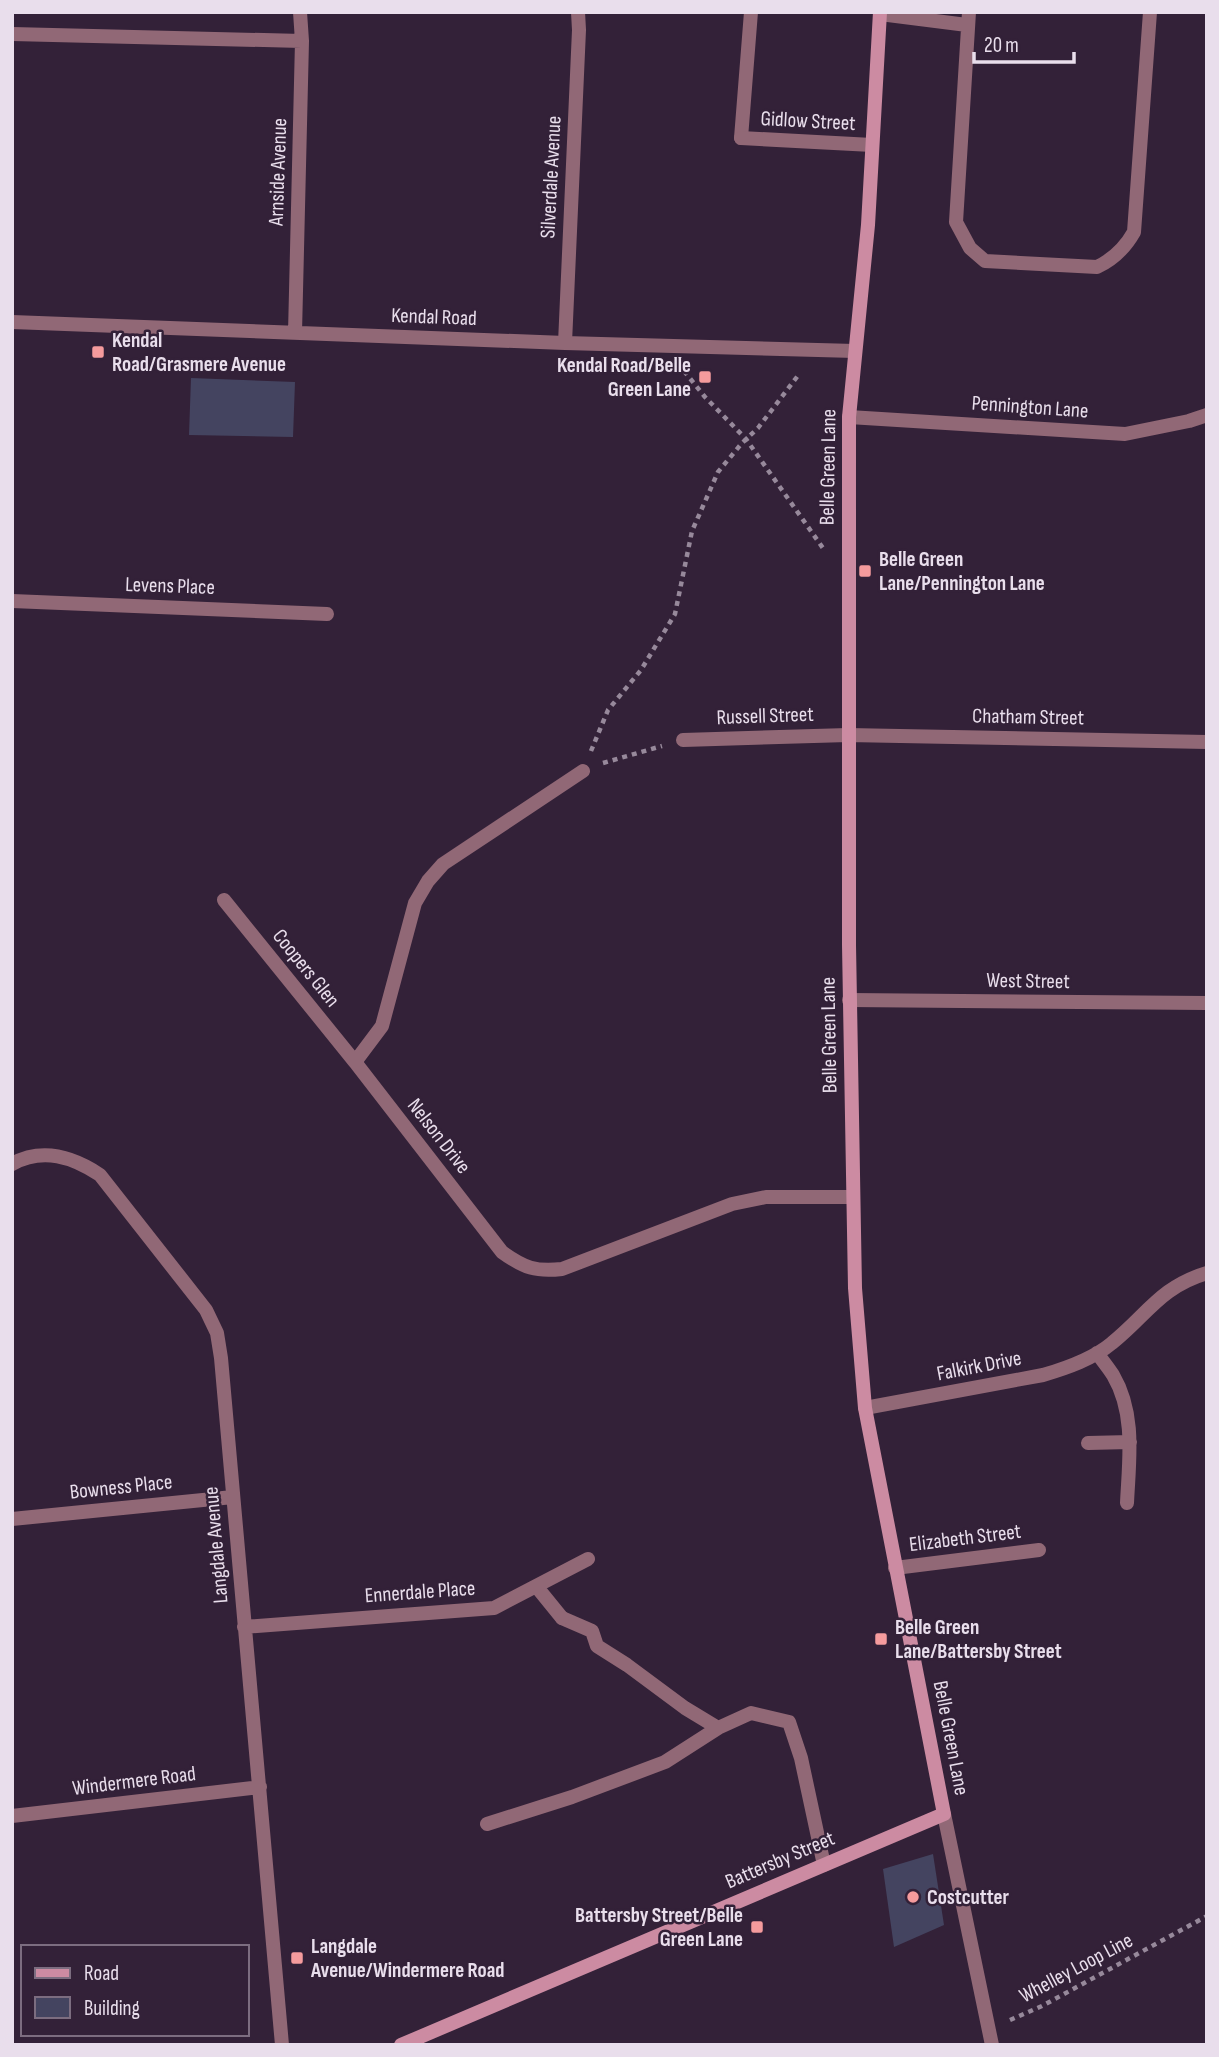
<svg xmlns="http://www.w3.org/2000/svg" width="1219" height="2057" font-family="'Sofia Sans Condensed',sans-serif">
<style>
.building{fill:#444460}
.lines{fill:none;stroke-linecap:round;stroke-linejoin:round}
.path{stroke:#97899b;stroke-width:4.5;stroke-dasharray:5 5;stroke-linecap:butt}
.lane{stroke:#916876;stroke-width:14}
.street{stroke:#916876;stroke-width:14}
.secondary{stroke:#cc8ba2;stroke-width:14}
.poi-dot{fill:#f59b9d;stroke:#332138;stroke-width:2.5}
.labels{text-anchor:middle;dominant-baseline:central;stroke-width:5;stroke-linejoin:round;paint-order:stroke}
.street-label{font-size:21px;fill:#e9deec;stroke:#332138}
.poi-label{font-size:21px;font-weight:bold;fill:#e9deec;stroke:#332138;text-anchor:start}
</style>
<rect width="100%" height="100%" fill="#332138"/>
<!-- building -->
<path class="building" d="M191,378l104,4 -2,55 -104,-2z
M933,1854l11,71 -50,22 -11,-78z"/>
<g class="lines">
<!-- path -->
<path class="path" d="M684,371l21,26 41,42 79,112
M591,751l17,-41 33,-40 34,-56 17,-83 26,-59 24,-29 16,-15 42,-55
M603,763l59,-17
M1010,2020l32,-14 165,-90"/>
<!-- lane -->
<path class="lane" d="M969,12l-13,210 14,26 15,13 112,6c17,-8 28,-19 37,-35l16,-220
M880,14l87,11
M741,138l10,-126
M562,1618l30,13 5,15 30,19 58,43 33,20 33,-15 38,9 12,36 23,107
M487,1824l85,-27 93,-35 53,-34"/>
<!-- street -->
<path class="street" d="M12,34l290,7
M741,138l131,7
M12,322l553,21 290,8
M295,333l7,-292 -2,-29
M565,343l14,-313 -1,-18
M849,417l276,17 64,-13 18,-6
M12,601l315,13
M683,740l165,-5 359,7
M583,771l-140,93 -15,17 -13,22 -33,123 -27,36 147,190c22,16 34,20 60,17l170,-65 34,-7h87
M224,900l131,162
M849,1000l358,3
M12,1164c31,-17 61,-7 88,11l106,135 11,23 4,25 61,687
M1097,1353c5,7 11,14 16,22 23,39 16,85 14,128
M865,1408l178,-33c24,-7 50,-16 69,-32 35,-28 48,-56 95,-70
M1088,1443l42,-1
M12,1519l221,-22
M895,1568l144,-18
M536,1586l26,32
M244,1627l250,-19 94,-49
M944,1814l48,231
M12,1816l248,-29"/>
<!-- secondary -->
<path class="secondary" d="M401,2045l543,-231 -79,-406 -10,-120 -6,-343v-528l19,-192 12,-213"/>
</g>
<!-- markers -->
<g class="poi-dot">
<rect x="91" y="345" width="14" height="14" rx="3.5"/>
<rect x="698" y="370" width="14" height="14" rx="3.5"/>
<rect x="858" y="564" width="14" height="14" rx="3.5"/>
<rect x="874" y="1632" width="14" height="14" rx="3.5"/>
<circle cx="913" cy="1897" r="7"/>
<rect x="750" y="1920" width="14" height="14" rx="3.5"/>
<rect x="290" y="1951" width="14" height="14" rx="3.5"/>
</g>
<g class="labels">
<!-- street labels -->
<g class="street-label">
<text transform="translate(808 121) rotate(3)">Gidlow Street</text>
<text transform="translate(278 172) rotate(-88)">Arnside Avenue</text>
<text transform="translate(551 177) rotate(-87)">Silverdale Avenue</text>
<text transform="translate(434 317) rotate(2)">Kendal Road</text>
<text transform="translate(1030 407) rotate(4)">Pennington Lane</text>
<text transform="translate(828 467) rotate(-89)">Belle Green Lane</text>
<text transform="translate(170 586) rotate(2)">Levens Place</text>
<text transform="translate(765 716) rotate(-2)">Russell Street</text>
<text transform="translate(1028 717) rotate(1)">Chatham Street</text>
<text transform="translate(306 968) rotate(51)">Coopers Glen</text>
<text transform="translate(1028 981) rotate(1)">West Street</text>
<text transform="translate(829 1035) rotate(-91)">Belle Green Lane</text>
<text transform="translate(439 1136) rotate(52)">Nelson Drive</text>
<text transform="translate(979 1366) rotate(-11)">Falkirk Drive</text>
<text transform="translate(121 1487) rotate(-6)">Bowness Place</text>
<text transform="translate(965 1538) rotate(-7)">Elizabeth Street</text>
<text transform="translate(216 1545) rotate(-95)">Langdale Avenue</text>
<text transform="translate(420 1592) rotate(-4)">Ennerdale Place</text>
<text transform="translate(951 1738) rotate(79)">Belle Green Lane</text>
<text transform="translate(134 1781) rotate(-7)">Windermere Road</text>
<text transform="translate(780 1860) rotate(-23)">Battersby Street</text>
<text transform="translate(1076 1968) rotate(-28)">Whelley Loop Line</text>
</g>
<!-- poi labels -->
<g class="poi-label">
<text x="112" y="340">Kendal<tspan x="112" dy="24">Road/Grasmere Avenue</tspan></text>
<text x="691" y="365" text-anchor="end">Kendal Road/Belle<tspan x="691" dy="24">Green Lane</tspan></text>
<text x="879" y="559">Belle Green<tspan x="879" dy="24">Lane/Pennington Lane</tspan></text>
<text x="895" y="1627">Belle Green<tspan x="895" dy="24">Lane/Battersby Street</tspan></text>
<text x="927" y="1897">Costcutter</text>
<text x="743" y="1915" text-anchor="end">Battersby Street/Belle<tspan x="743" dy="24">Green Lane</tspan></text>
<text x="311" y="1946">Langdale<tspan x="311" dy="24">Avenue/Windermere Road</tspan></text>
</g>
</g>
<!-- border -->
<rect width="1219" height="2057" fill="none" stroke="#e9deec" stroke-width="28"/>
<!-- legend -->
<rect x="21" y="1945" width="228" height="91" fill="#332138" stroke="#7c6d80" stroke-width="2"/>
<rect x="35" y="1968" width="35" height="10" fill="#cc8ba2" stroke="#7c6d80" stroke-width="2"/>
<text x="84" y="1980" font-size="21" fill="#e9deec">Road</text>
<rect x="35" y="1997" width="35" height="21" fill="#444460" stroke="#7c6d80" stroke-width="2"/>
<text x="84" y="2015" font-size="21" fill="#e9deec">Building</text>
<!-- scale -->
<path d="M974 52v10h100v-10" fill="none" stroke="#e9deec" stroke-width="3.5"/>
<text x="984" y="52" font-size="21" fill="#e9deec" stroke="#332138" stroke-width="5" paint-order="stroke">20 m</text>
</svg>
